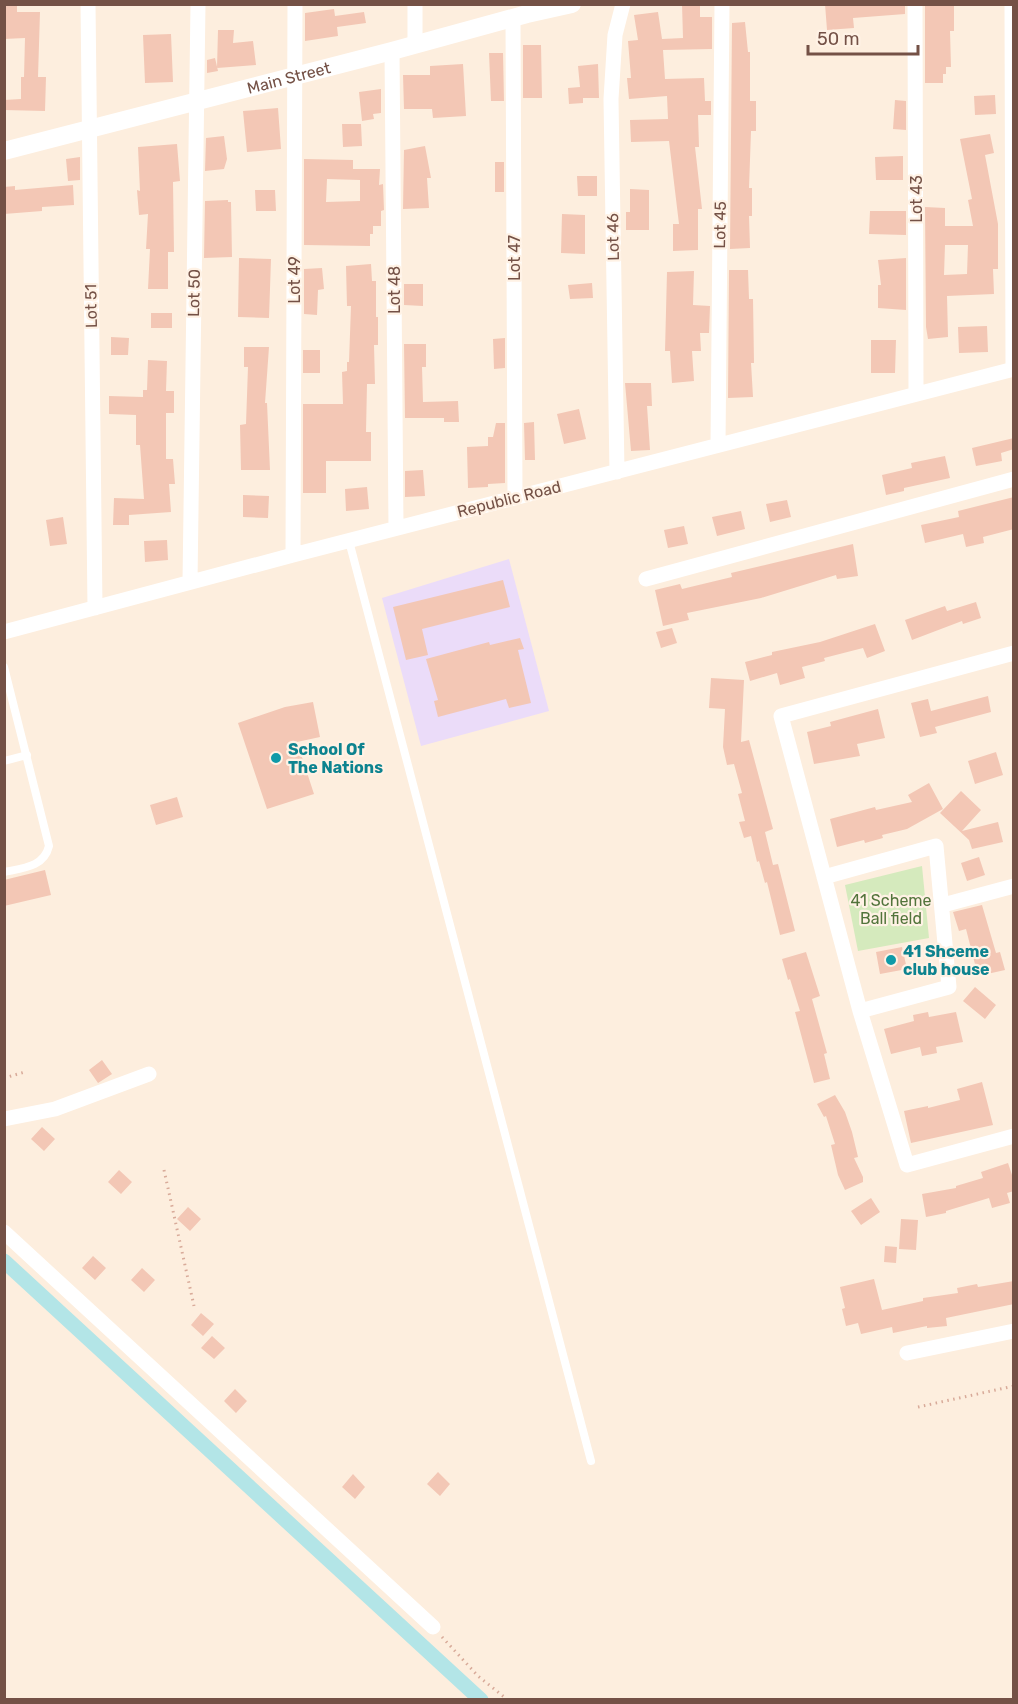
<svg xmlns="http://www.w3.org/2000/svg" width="1018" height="1704" font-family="Rubik,sans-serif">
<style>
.education{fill:#ebdcf9}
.green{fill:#d5eabd}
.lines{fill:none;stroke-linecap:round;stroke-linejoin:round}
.canal{stroke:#b3e5e7;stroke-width:15}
.building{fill:#f3c7b5;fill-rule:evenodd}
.path{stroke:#d8aa99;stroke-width:3;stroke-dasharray:1.5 4.5;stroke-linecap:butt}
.service{stroke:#fff;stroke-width:8}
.minor{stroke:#fff;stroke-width:15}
.tertiary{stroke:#fff;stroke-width:18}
.culture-dot{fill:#0f9aa8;stroke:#fff2e5;stroke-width:2}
.labels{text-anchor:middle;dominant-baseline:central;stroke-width:4.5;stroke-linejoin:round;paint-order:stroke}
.street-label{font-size:16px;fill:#745146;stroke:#fff2e5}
.culture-label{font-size:16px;font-weight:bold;fill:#0d838f;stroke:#fff2e5;text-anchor:start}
.park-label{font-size:16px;fill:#52743b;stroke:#fff2e5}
</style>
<rect width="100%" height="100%" fill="#fdeede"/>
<!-- education -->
<path class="education" d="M509,559l40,152 -128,35 -39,-148z"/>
<!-- green -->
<path class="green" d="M922,866l7,72 -71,13 -13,-66z"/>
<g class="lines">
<!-- canal -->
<path class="canal" d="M4,1261l477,439"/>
</g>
<!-- building -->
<path class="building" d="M682,4h18v13h12v32l-49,1 2,29 39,-1 1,23h6v14h-13l1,32h-4l7,62h-4v41l-25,1v-27h6l-10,-83 -38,1 -1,-22 38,-1 -1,-23 -38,3 -2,-21h4l-3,-37 10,-1 -4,-25 24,-3 4,27 21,-1z
M825,4h80v10l-52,4 1,10 -27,2z
M954,4v27h-4l1,36h-5v7h-3v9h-18v-78z
M17,5v7h23l-2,65h8l-1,34 -41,-1v-10l17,-1v-22h3l1,-39 -21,1v-33z
M334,9l1,7 29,-4 2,11 -29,4 1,9 -33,5v-28z
M745,22l3,30h2v49h6v30h-5l-2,57h3v28h-3l1,32 -20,1 2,-226z
M218,30h16l-1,13 20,-2 3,24 -39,3z
M171,34l2,48 -28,1 -2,-48z
M523,45h18l1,53h-19z
M489,53h14l1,48h-13z
M215,58l3,13 -11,2v-13z
M463,64l3,52 -33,2 -1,-9h-28l-1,-34h27v-9z
M598,64l1,34h-16v5l-14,1 -1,-16 12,-1 -2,-21z
M381,89v24l-8,1 1,5 -12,2 -3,-29z
M995,95l1,19 -21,1 -1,-19z
M895,100l11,1v29l-13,-1z
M278,108l3,41 -34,3 -4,-41z
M342,124h19l1,22 -19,1z
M990,134l4,19 -9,2 13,69v45h-5l1,25 -47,2 1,41 -20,2 -2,-12 -1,-120 20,1v18h28l-5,-26 4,-1 -12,-60zM945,245h23l-1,29 -23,1z
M224,136l3,23 -3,10 -19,2 1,-33z
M177,144l3,37 -7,1 1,70h-6v37h-20l2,-40h-4l2,-35 -9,1 -2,-25 3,1 -2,-44z
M425,146l6,32h-4l2,30 -26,1 1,-59z
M903,156v24h-27l-1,-23z
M80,157v23l-12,1 -2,-22z
M304,159l49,1v9h27l-1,16 4,-1 1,26 -3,1v15h-8v8h-3v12l-66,-1zM327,179l33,1v21l-34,1z
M495,162h9v30h-9z
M577,176h20v20h-19z
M73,185l1,20 -32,2v4l-38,3v-27l11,-1v4z
M630,189l19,1v40h-23v-18h4z
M255,190h20l1,21h-20z
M228,200v2h3l1,55 -28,1 1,-57z
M870,211h36v24l-37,-1z
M562,214l23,1v39l-24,-1z
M239,258l32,1 -2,59 -31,-1z
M906,258v52l-28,-2v-23h3l-3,-25z
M371,264l1,17h4v36h2v28h-4l1,39h-8l-1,48h5v29h-45v32h-23v-89h40l-1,-32 5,-1v-9h2l2,-56h-4l-1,-40z
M322,268l2,21 -6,1 -1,25 -13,-1v-45z
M729,270h19l1,29h4l1,64h-3l2,34 -25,1z
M694,271l-1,34 17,1 -1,27h-9l1,18h-9l2,30 -22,2 -2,-32h-5l2,-79z
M592,283l1,15 -23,1 -2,-14z
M404,284h19v22l-19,-1z
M151,313h21v15h-21z
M987,326l1,26 -29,1 -1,-26z
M111,337l18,1 -1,17h-17z
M505,338v30l-11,1 -1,-30z
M871,340h25l-1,33h-24z
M404,344h22v23h-4l1,35 35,-1 1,21h-15v-4h-39z
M244,347h25l-4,56h2l3,67h-29l-1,-45 6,-1 2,-57h-4z
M303,350h17v23h-17z
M148,360l19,1 -1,30h8v22h-8v46h7l2,25h-6l2,28 -42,3v10h-16l1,-27 30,1 -4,-54h-4v-30l-27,-1v-18l34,1v-7h4z
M625,383h26l1,23h-5l3,44 -19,1z
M579,409l7,30 -22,5 -7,-30z
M534,422l1,38h-10l-1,-37z
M496,423h9v60l-17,1v3l-20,1 -1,-41 21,-1v-9h5z
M1014,438v11l-13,4 1,8 -26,5 -4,-18z
M945,456l5,22 -46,10v3l-18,4 -4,-20 30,-7 -1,-5z
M423,470l2,26 -20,1v-26z
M367,487l2,22 -23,2 -1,-22z
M243,495l26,1 -1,22 -25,-1z
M1014,497v32l-31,8 1,6 -18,4 -3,-13 -38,9 -4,-18 38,-8 -1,-6z
M787,500l4,17 -21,5 -4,-18z
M741,511l4,18 -28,7 -5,-19z
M63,517l4,27 -17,2 -4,-26z
M684,526l4,18 -20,4 -4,-18z
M167,540l1,20 -23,2 -1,-21z
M853,544l5,32 -21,3 -1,-4 -75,23 -74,15 2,7 -26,6 -8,-36 25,-6 2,5 50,-12 -1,-4z
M503,580l7,27 -88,22 6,26 -22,5 -13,-53z
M976,602l5,16 -18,6 -1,-3 -50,19 -7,-20 40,-14 2,5z
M875,624l10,27 -18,7 -4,-10 -39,10 1,3 -23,6 3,11 -25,7 -3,-12 -27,8 -5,-19 27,-7v-3l48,-10z
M672,628l5,15 -16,5 -5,-16z
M520,638l4,11 -6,1 13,53 -22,5 -3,-9 -68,18 -4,-16 4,-1 -12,-41 63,-17 1,3z
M711,678l33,2 -3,62 8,-2 24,89 -8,3 8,33 5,-1 17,67 -15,4 -13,-53 -2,1 -6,-22 -2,1 -6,-26 -7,2 -5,-16 6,-1 -7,-27 4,-1 -8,-29 -7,1 -4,-18 2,-38 -16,-1z
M988,696l3,16 -56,15 2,6 -17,4 -9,-34 17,-4 3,12z
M313,702l7,35 -23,5 17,52 -47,15 -29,-86 47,-16z
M878,709l7,29 -28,6 3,12 -46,8 -7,-32 24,-6 -1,-4z
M996,752l7,23 -28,9 -7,-23z
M929,783l14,26 -36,20 -25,6 1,3 -18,5 -1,-3 -27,7 -7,-28 45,-12 1,3 36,-8 -4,-7z
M961,791l20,19 -19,21 36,-9 5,20 -31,7 -3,-9 -29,-27z
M177,797l6,20 -27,8 -6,-20z
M979,857l6,18 -18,6 -6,-18z
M45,870l6,25 -47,11v-26z
M982,905l14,48 4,-1 5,18 -27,6 -12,-47 -7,2 -6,-19z
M902,947l5,22 -27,5 -4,-22z
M806,952l14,44 -8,3 15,54 -3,1 6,25 -16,4 -19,-71 5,-1 -10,-32 -2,1 -6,-21z
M975,987l21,18 -11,14 -22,-18z
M928,1012l1,5 27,-5 7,30 -27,5 1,6 -15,3 -2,-9 -29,7 -7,-25 30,-8 -1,-6z
M102,1060l10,14 -14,9 -9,-13z
M982,1082l11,43 -82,18 -7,-32 24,-5v2l32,-8 -3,-11z
M835,1095l10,17 7,20 6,25 -4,1 9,19v5l-18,8 -7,-15 -7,-30 4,-1 -9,-28 -2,1 -7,-13z
M42,1127l13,12 -11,12 -13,-12z
M1008,1163l6,18v10l-7,2 3,10 -18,5 -3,-10 -43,13v2l-20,4 -4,-23 34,-6v-2l27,-8 -2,-6z
M119,1170l13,12 -11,12 -13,-12z
M871,1198l9,14 -19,13 -10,-14z
M188,1207l13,12 -11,12 -13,-12z
M901,1219l17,1 -2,30 -17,-1z
M885,1246l12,1 -1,16 -12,-1z
M93,1256l13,12 -11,12 -13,-12z
M142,1268l13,12 -11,12 -13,-12z
M874,1279l8,31 41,-9v-3l35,-5 -1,-5 20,-4 1,3 36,-6v23l-68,14 1,8 -20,2v-2l-34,7 -1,-6 -31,7 -3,-11 -12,3 -4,-17 3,-1 -5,-21z
M201,1313l13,11 -11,12 -12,-11z
M212,1336l13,12 -11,11 -13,-11z
M235,1389l12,12 -11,12 -12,-12z
M438,1472l12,12 -10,12 -13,-12z
M353,1474l12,13 -10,12 -13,-12z"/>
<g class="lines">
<!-- path -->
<path class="path" d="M4,1078l21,-6
M164,1170l30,136
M918,1407l96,-21
M442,1637l36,39 30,24"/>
<!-- service -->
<path class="service" d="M349,541l242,920
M4,667l45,179c-5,21 -26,22 -45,26
M4,761l23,-6"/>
<!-- minor -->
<path class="minor" d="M88,4l7,604
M415,4v41
M915,4l1,390
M1012,4l1,365
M513,18l2,480
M392,51l4,477
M718,445l4,-441
M617,472l-6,-373 4,-64 8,-31
M293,555l2,-551
M646,579l368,-100
M190,582l8,-578
M4,632l289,-77 721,-186
M1014,653l-233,63 79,295 47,154 107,-29
M824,877l112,-31 13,141 -89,24
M943,905l71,-19
M4,1119l51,-10 94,-35
M4,1232l429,395
M907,1353l107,-22"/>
<!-- tertiary -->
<path class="tertiary" id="s1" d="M4,151l388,-100 135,-37 45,-10"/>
</g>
<!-- markers -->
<g class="culture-dot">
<circle cx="276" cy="758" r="6"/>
<circle cx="891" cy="960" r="6"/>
</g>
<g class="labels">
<!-- street labels -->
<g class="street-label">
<text stroke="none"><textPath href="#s1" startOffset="294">Main Street</textPath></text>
<text transform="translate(916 199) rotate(-90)">Lot 43</text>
<text transform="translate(720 225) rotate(-89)">Lot 45</text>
<text transform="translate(613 237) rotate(-91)">Lot 46</text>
<text transform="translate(514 258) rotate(-90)">Lot 47</text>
<text transform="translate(294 280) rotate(-90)">Lot 49</text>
<text transform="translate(394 290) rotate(-90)">Lot 48</text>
<text transform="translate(194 293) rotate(-89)">Lot 50</text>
<text transform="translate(91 306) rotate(-91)">Lot 51</text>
<text transform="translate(509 499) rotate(-14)">Republic Road</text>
</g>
<!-- culture labels -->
<g class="culture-label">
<text x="288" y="749">School Of<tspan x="288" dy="18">The Nations</tspan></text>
<text x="903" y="951">41 Shceme<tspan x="903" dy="18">club house</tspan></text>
</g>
<!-- park labels -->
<g class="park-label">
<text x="891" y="900">41 Scheme<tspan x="891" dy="18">Ball field</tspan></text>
</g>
</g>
<!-- border -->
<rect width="1018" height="1704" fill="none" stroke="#745146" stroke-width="12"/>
<!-- scale -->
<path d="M808 45v9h110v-9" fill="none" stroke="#745146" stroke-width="3"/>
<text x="817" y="45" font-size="18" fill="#745146" stroke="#fff2e5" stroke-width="4.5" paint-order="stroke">50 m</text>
</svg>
